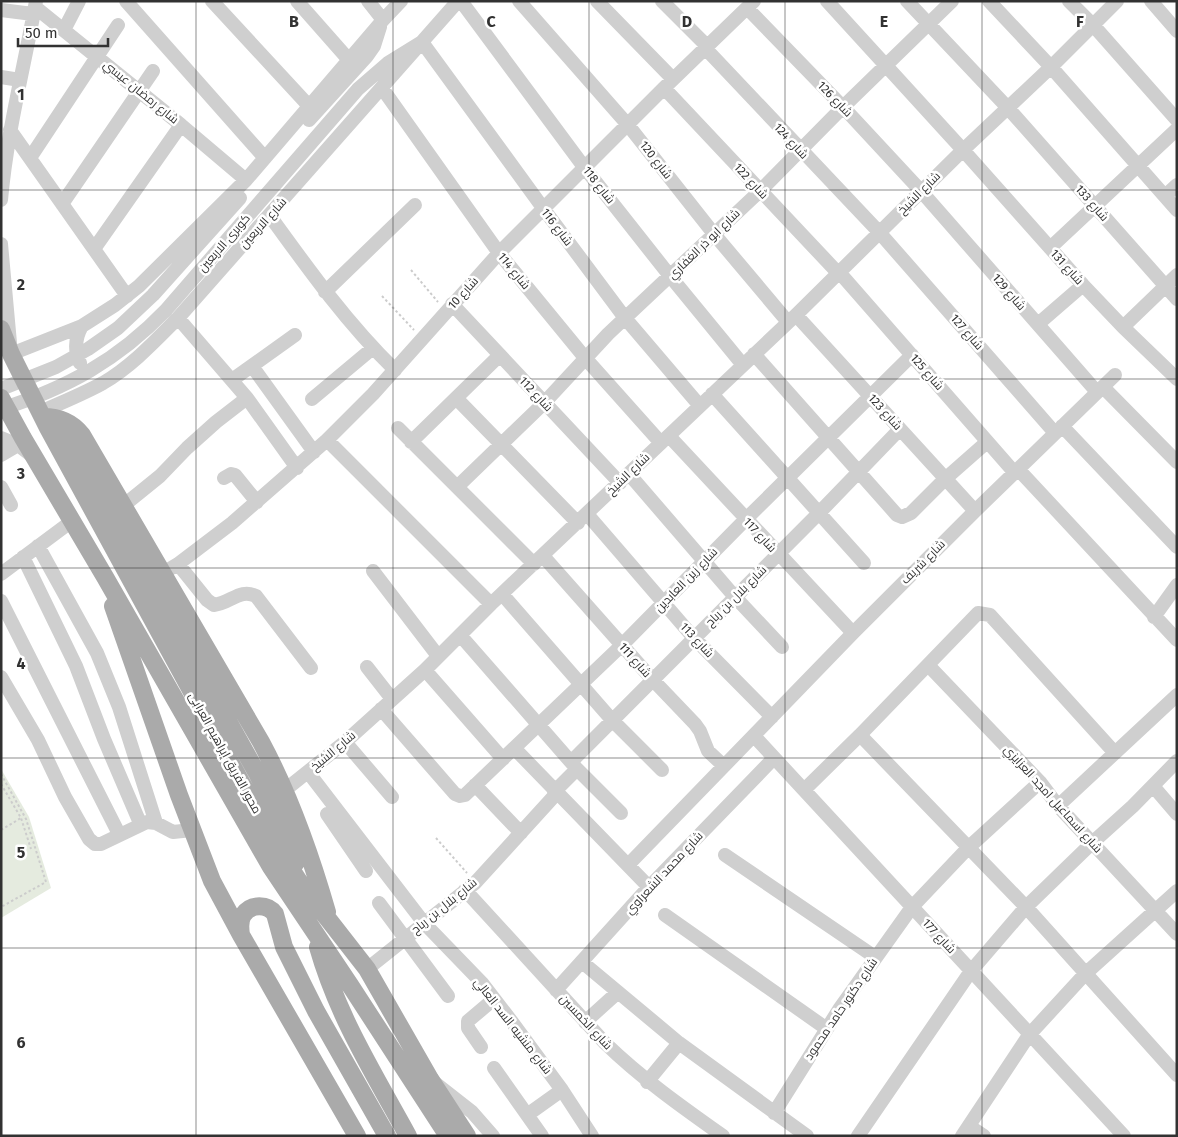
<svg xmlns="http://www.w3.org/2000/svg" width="1178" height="1137" font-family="'Fira Sans',Cairo,sans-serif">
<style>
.green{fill:#e5ebdf}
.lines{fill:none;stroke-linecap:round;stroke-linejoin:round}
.path{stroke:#ccc;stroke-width:2;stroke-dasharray:2.5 2.5;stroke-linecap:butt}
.minor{stroke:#cfcfcf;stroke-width:14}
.major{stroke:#aaa;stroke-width:18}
.grid{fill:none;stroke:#323232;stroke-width:1;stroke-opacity:0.55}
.labels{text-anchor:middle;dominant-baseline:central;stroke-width:5;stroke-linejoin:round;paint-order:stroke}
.street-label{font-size:12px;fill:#323232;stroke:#fff}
.grid-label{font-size:16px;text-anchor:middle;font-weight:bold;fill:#323232;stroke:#fff;stroke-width:5;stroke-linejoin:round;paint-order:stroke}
</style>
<rect width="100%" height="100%" fill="#fff"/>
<!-- green -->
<path class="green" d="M1,769l28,48 22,71 -50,30z"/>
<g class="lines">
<!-- path -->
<path class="path" d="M411,270l27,32
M382,296l32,34
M1,774l25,45 20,63 -45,25
M1,784l20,34 10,31
M1,830l20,-12
M436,838l31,35"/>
<!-- minor -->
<path class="minor" d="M126,1l139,157
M212,1l97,105
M297,1l52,59
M368,1l15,19
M461,1l123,166 86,109 73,89
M519,1l109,124 86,109 74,88
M597,1l76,78
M662,1l45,45
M827,1l136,149 120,135 40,42 54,52
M907,1l101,107 169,191
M989,1l62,66 126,143
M1069,1l24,24 84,95
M1151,1l26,30
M35,7l146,118 65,55
M747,8l96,99 78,84 176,201
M1,10l32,4
M64,30l15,-29
M705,48l174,184 176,201
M1,77l19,3
M382,88l117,165 87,106 75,84
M664,88l174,185
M309,120l58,-64 7,-10 6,-19
M10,130l117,166
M30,158l88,-133
M1165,196l12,-11
M1,200c6,-68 23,-132 35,-199
M62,204l91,-133
M270,216c39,54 77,107 125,154
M1,244l10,110 71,-28 33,-21 24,-19 107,-106 137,-160 18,-19
M1050,248l127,-119
M94,249l87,-124
M839,272l175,200
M325,292l90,-87
M452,304l168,179
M796,315l179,196
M178,318l69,80 50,70
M1038,324l45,-39
M1123,327l54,-52
M754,354l143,161 5,2 9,-4 34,-34 42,-37
M80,363c-6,-13 -5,-25 2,-37
M252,366l62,86
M232,380l63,-45
M1103,387l74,75
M1,389l55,-22 32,-18 30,-21 35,-33 87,-97
M712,394l152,169
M456,398l122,125
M312,399l61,-51
M1,409c66,-21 117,-49 165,-99l192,-221 30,-26 34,-21 121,166 82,110 75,88
M40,412c21,-9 43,-18 63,-29 29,-17 52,-42 75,-65l280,-317
M1062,426l115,121
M398,428l136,136
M669,436l184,197
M1,438l17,7 13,10
M327,440l164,164
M411,442l89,-87
M1,455l17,-10
M1018,469l159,171
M629,474l106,123 47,50
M224,478l7,-4 4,1 22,27
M1,487l10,18
M457,487l87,-84 64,-69 152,-143 83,-84 109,-106
M123,506l37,-30 27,-28 29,-26 31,-24
M587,514l107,124 78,79
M38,546l59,107 22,54 37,116
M543,556l109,123 43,45 5,7 8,20 16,15
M23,557l53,109 28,73 36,84
M178,564l29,36 7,5c17,-2 26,-17 42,-9l55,72
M373,571l65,85
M163,573l15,-9 54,-41 95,-83 46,-46 126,-141 165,-165 90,-87
M1,574l71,-53
M502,594l110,126 50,50
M1,601l118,233
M1154,617l23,-32
M460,635l117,134 44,44
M928,665l112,117 18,24 119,128
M367,667l25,32
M425,670l78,89
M1,677l37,63 27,57 24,42 6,5h6l46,-22 9,1 17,9 19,-2
M381,709l74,85 5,2 5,-1 157,-150 124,-126 166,-164
M860,735l166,172 151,168
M754,736l370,400
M345,742l47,55
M514,748l135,139
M571,762l247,-248 82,-85
M308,772l116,151 58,60 30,39 50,68 30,46
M475,785l46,48
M1153,786l24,28
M285,790l60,-48 80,-72 66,-66 305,-289 167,-165 88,-83 66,-66
M804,790l56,-55 118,-122 12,2 125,138
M554,792l23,-23
M1058,806l119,-111
M327,814l39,57
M725,855l150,102
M628,865l225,-232 122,-122 140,-136
M465,890l140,153c36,35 77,64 118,93
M379,903l69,93
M665,915l162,114
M582,962l97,81 128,93
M367,969l108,-86 81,-89
M556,990l93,-103 125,-129
M585,1022l32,-29
M481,1047l-13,-19v-7l26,-22
M494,1068l48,68
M647,1082l32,-39
M435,1083l37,29 21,24
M774,1113l66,-105 72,-101 56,-59 72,-66
M527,1115l35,-25
M969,1126l15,10
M858,1136l113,-165 55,-64 66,-64 41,-37 44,-45
M962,1136l67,-101 56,-61 92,-83"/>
<!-- major -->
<path class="major" d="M1,329l10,25 37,74 228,418 24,37 67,86 63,110 37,57
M1,398l22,40 82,139 166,290 79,118 98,151
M43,417c16,0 29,5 39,18l179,307c29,54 49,111 66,170
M53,431l17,13 11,14 176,315 19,38 19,53
M113,606l66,189 33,86 29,54 116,201
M241,935c-1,-7 -2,-14 2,-20 8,-12 25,-11 32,-1l9,33 32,64 71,125
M318,947c20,70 55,125 90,189"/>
</g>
<!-- grid -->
<path class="grid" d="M196,1v1135M393,1v1135M589,1v1135M785,1v1135M982,1v1135M1,190h1176M1,379h1176M1,568h1176M1,758h1176M1,948h1176"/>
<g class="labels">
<!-- street labels -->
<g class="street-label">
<text transform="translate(141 92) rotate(39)">شارع رمضان عيسي</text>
<text transform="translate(835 99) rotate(46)">شارع 126</text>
<text transform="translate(791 141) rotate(47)">شارع 124</text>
<text transform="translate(656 160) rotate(52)">شارع 120</text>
<text transform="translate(751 181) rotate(47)">شارع 122</text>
<text transform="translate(599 185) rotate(52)">شارع 118</text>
<text transform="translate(919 193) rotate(-45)">شارع الشيخ</text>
<text transform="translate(1092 203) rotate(49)">شارع 133</text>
<text transform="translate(263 223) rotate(-48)">شارع الاربعين</text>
<text transform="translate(557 227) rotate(53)">شارع 116</text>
<text transform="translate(224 243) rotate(-49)">كوبرى الاربعين</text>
<text transform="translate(704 244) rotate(-44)">شارع ابو ذر الغفاري</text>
<text transform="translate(1067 267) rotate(48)">شارع 131</text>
<text transform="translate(514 271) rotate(51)">شارع 114</text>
<text transform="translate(1009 292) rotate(49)">شارع 129</text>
<text transform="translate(463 293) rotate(-48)">شارع 10</text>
<text transform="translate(967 332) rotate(49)">شارع 127</text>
<text transform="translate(927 372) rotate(49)">شارع 125</text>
<text transform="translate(536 394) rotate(47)">شارع 112</text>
<text transform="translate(885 412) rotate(48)">شارع 123</text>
<text transform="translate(628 474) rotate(-44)">شارع الشيخ</text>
<text transform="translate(760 535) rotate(47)">شارع 117</text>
<text transform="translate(923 562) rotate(-45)">شارع شريف</text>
<text transform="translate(686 580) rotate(-46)">شارع زين العابدين</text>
<text transform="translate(736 596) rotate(-45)">شارع بلال بن رباح</text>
<text transform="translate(697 640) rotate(47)">شارع 113</text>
<text transform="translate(635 660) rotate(49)">شارع 111</text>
<text transform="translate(333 751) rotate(-40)">شارع الشيخ</text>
<text transform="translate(225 753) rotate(61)">محور الفريق إبراهيم العرابى</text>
<text transform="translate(1053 799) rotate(48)">شارع اسماعيل امجد العزايزي</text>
<text transform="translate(664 873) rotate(-47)">شارع محمد الشعراوي</text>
<text transform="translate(444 906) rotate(-39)">شارع بلال بن رباح</text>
<text transform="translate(939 936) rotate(47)">شارع 177</text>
<text transform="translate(841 1009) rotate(-56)">شارع دكتور حامد محمود</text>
<text transform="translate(586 1022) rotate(47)">شارع الخمسين</text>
<text transform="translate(513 1026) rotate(52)">شارع منشيه السد العالي</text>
</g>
</g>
<g class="grid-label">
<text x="294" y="27">B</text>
<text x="491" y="27">C</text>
<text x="687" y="27">D</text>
<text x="884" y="27">E</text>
<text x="1080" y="27">F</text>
<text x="21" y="100">1</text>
<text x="21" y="290">2</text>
<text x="21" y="479">3</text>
<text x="21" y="669">4</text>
<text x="21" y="858">5</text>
<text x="21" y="1048">6</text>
</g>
<!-- border -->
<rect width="1178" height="1137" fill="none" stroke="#323232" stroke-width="5"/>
<!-- scale -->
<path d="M18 38v8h90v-8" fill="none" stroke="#323232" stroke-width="2.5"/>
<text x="25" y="38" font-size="15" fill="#323232" stroke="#ffffff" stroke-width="4" paint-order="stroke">50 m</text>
</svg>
